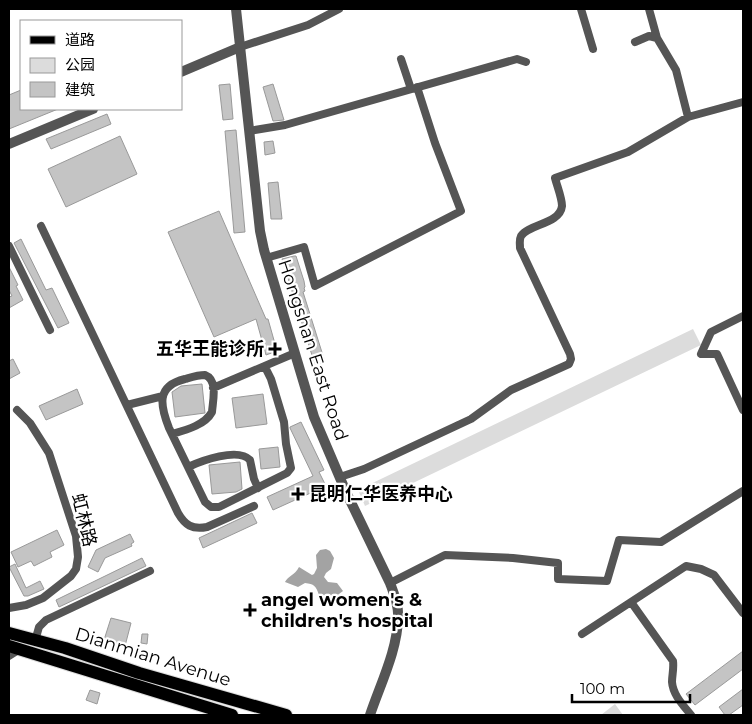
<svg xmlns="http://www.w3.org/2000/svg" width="752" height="724" font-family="Montserrat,'Noto Sans SC',sans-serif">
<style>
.green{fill:#dcdcdc}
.water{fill:#a3a3a3}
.building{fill:#c4c4c4;stroke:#999}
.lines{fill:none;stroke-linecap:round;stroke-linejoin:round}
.primary-casing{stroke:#dbdbdb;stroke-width:14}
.minor{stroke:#555;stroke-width:8}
.tertiary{stroke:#555;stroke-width:10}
.primary{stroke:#000;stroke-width:12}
.poi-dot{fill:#000;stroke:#fff;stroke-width:2}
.labels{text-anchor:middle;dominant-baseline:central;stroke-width:4.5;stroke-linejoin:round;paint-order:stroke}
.poi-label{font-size:18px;font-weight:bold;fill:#000;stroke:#fff;text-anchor:start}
.street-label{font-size:18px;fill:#000;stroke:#fff}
</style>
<rect width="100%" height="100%" fill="#fff"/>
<!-- green -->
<path class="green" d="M693,329l8,16 -336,161 -7,-16z
M615,704l8,11h-22z"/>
<!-- water -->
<path class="water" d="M326,549l4,2 4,7 -3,11 -5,4 -2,4 4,5 9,1 6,8 -4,3 -3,8 -17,-7c-3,-9 -5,-11 -14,-12l-7,4 -13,-5c3,-6 10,-7 14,-15l13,8 2,-1 3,-6 -1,-13 4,-5z"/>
<!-- building -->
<path class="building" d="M230,84l3,35 -10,1 -4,-35z
M273,84l11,36 -11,1 -10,-34z
M21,90v19h37l-49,20v-34z
M107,114l4,10 -60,25 -5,-10z
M236,130l9,102 -11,1 -9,-102z
M120,136l17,38 -71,33 -18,-38z
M273,141l2,12 -10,2 -1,-13z
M278,182l4,37h-11l-3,-36z
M219,211l47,108h2l9,32 -11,4 -10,-36 -42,18 -46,-105z
M21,239l25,51 6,-2 17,35 -11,5 -44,-85z
M294,256h2l8,25 1,6 -1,1 1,3 -2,1 22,70 -10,3 -33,-106z
M9,267l9,18 -2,1 7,14 -14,8v-11l3,-1 -3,-6z
M13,359l7,14 -11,6v-18z
M202,384l3,29 -30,4 -3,-25 9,-6z
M77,389l6,15 -37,16 -7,-14z
M263,394l4,30 -31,4 -4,-30z
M301,422l23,48 -5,2 7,14 -53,24 -6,-13 46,-21 -23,-48v-1z
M278,447l2,20 -19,2 -2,-20z
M240,462l2,27 -6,3 -24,2 -3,-29z
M252,513l5,10 -54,25 -4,-10z
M57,530l7,15 -14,7 2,5 -18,9 -3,-5 -13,6 -7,-15z
M130,534l4,8 -3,2 1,2 -27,12 -7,14 -10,-5 8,-17z
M142,558l4,8 -87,41 -3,-7z
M15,564l11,24 14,-7 4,8 -16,7h-4l-15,-29z
M111,618l20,5 -6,23 -21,-6z
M142,634h6l-1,10 -6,-1z
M743,651v18l-48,36 -9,-11z
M743,689v16l-14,10h-4l-6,-8z
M90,690l10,3 -3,11 -11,-4z"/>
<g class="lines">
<defs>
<path id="primary" d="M9,633l56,15 74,25 147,42
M9,646l223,69"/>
</defs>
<!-- primary casing -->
<use href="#primary" class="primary-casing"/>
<!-- minor -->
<path class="minor" d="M581,9l12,40
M649,9l8,29
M635,42l14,-6 8,2 19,32 12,47
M240,47l68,-22 31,-16
M401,59l10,30
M249,131l36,-6 232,-66 9,3
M41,226l137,287c7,12 14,17 29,14l47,-21
M9,246l41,84
M266,258l38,-11 11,39 146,-75 -26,-68 -18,-56
M743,316l-32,16 -10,22h16l26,56
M213,388l82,-35
M127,405l36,-9
M172,434c14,-4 33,-9 40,-22 1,-12 6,-32 -7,-37 -7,0 -13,2 -20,4 -29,7 -25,26 -16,49l36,74 6,5h8l68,-34 4,-5 -5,-24 -2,-22 -13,-43 -6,-12
M188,467c13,-6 50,-20 62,-7l4,19 4,9
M340,477l24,-8 107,-50 40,-29 58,-26 2,-5 -1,-5 -50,-106c0,-5 -1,-8 1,-12 8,-12 39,-12 41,-30 0,-8 -5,-20 -7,-28l73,-26 60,-35 55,-15
M390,583l55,-28 68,3 45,5v16l49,2 12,-41 42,2 82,-51
M631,602l42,59c1,8 -1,14 -1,21 1,13 11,23 19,33
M9,608l17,-3 17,-7 28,-22 5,-7 2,-12 -2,-21 -27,-83 -19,-30 -13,-13
M37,634l2,-7 7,-7 104,-49
M582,634l104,-68 15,3 13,6 29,38
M9,656l11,-7"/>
<!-- tertiary -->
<path class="tertiary" d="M236,9l24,222 4,19 50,167 32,75 44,91c4,11 9,23 8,34 0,32 -18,68 -28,98
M181,72l59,-25
M9,144l84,-35"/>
<!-- primary -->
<use href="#primary" class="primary"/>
</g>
<!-- markers -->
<g class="poi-dot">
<path d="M272.5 341.5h5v5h5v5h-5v5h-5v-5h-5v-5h5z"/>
<path d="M295.5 486.5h5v5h5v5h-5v5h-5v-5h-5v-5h5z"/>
<path d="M247.5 602.5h5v5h5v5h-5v5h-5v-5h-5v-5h5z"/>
</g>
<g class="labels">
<!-- poi labels -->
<g class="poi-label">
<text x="264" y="349" text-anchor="end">五华王能诊所</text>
<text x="309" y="494">昆明仁华医养中心</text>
<text x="261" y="600">angel women's &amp;<tspan x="261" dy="21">children's hospital</tspan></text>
</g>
<!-- street labels -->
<g class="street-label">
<text transform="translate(313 350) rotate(72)">Hongshan East Road</text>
<text transform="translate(84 520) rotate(76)">虹林路</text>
<text transform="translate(153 657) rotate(17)">Dianmian Avenue</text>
</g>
</g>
<!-- border -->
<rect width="752" height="724" fill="none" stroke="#000000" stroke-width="20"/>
<!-- legend -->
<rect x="20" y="20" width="162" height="90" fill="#ffffff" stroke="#999999"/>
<rect x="30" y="36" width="25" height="8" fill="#000000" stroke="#999999"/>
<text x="65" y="45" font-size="15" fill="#000000">道路</text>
<rect x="30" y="58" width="25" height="15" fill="#dcdcdc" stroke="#999999"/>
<text x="65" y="70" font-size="15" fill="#000000">公园</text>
<rect x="30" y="82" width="25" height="15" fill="#c4c4c4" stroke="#999999"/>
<text x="65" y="95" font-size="15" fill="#000000">建筑</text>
<!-- scale -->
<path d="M572 694v8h118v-8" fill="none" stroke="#000000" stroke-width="2.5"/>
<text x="580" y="694" font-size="15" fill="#000000" stroke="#ffffff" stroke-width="4" paint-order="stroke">100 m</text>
</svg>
